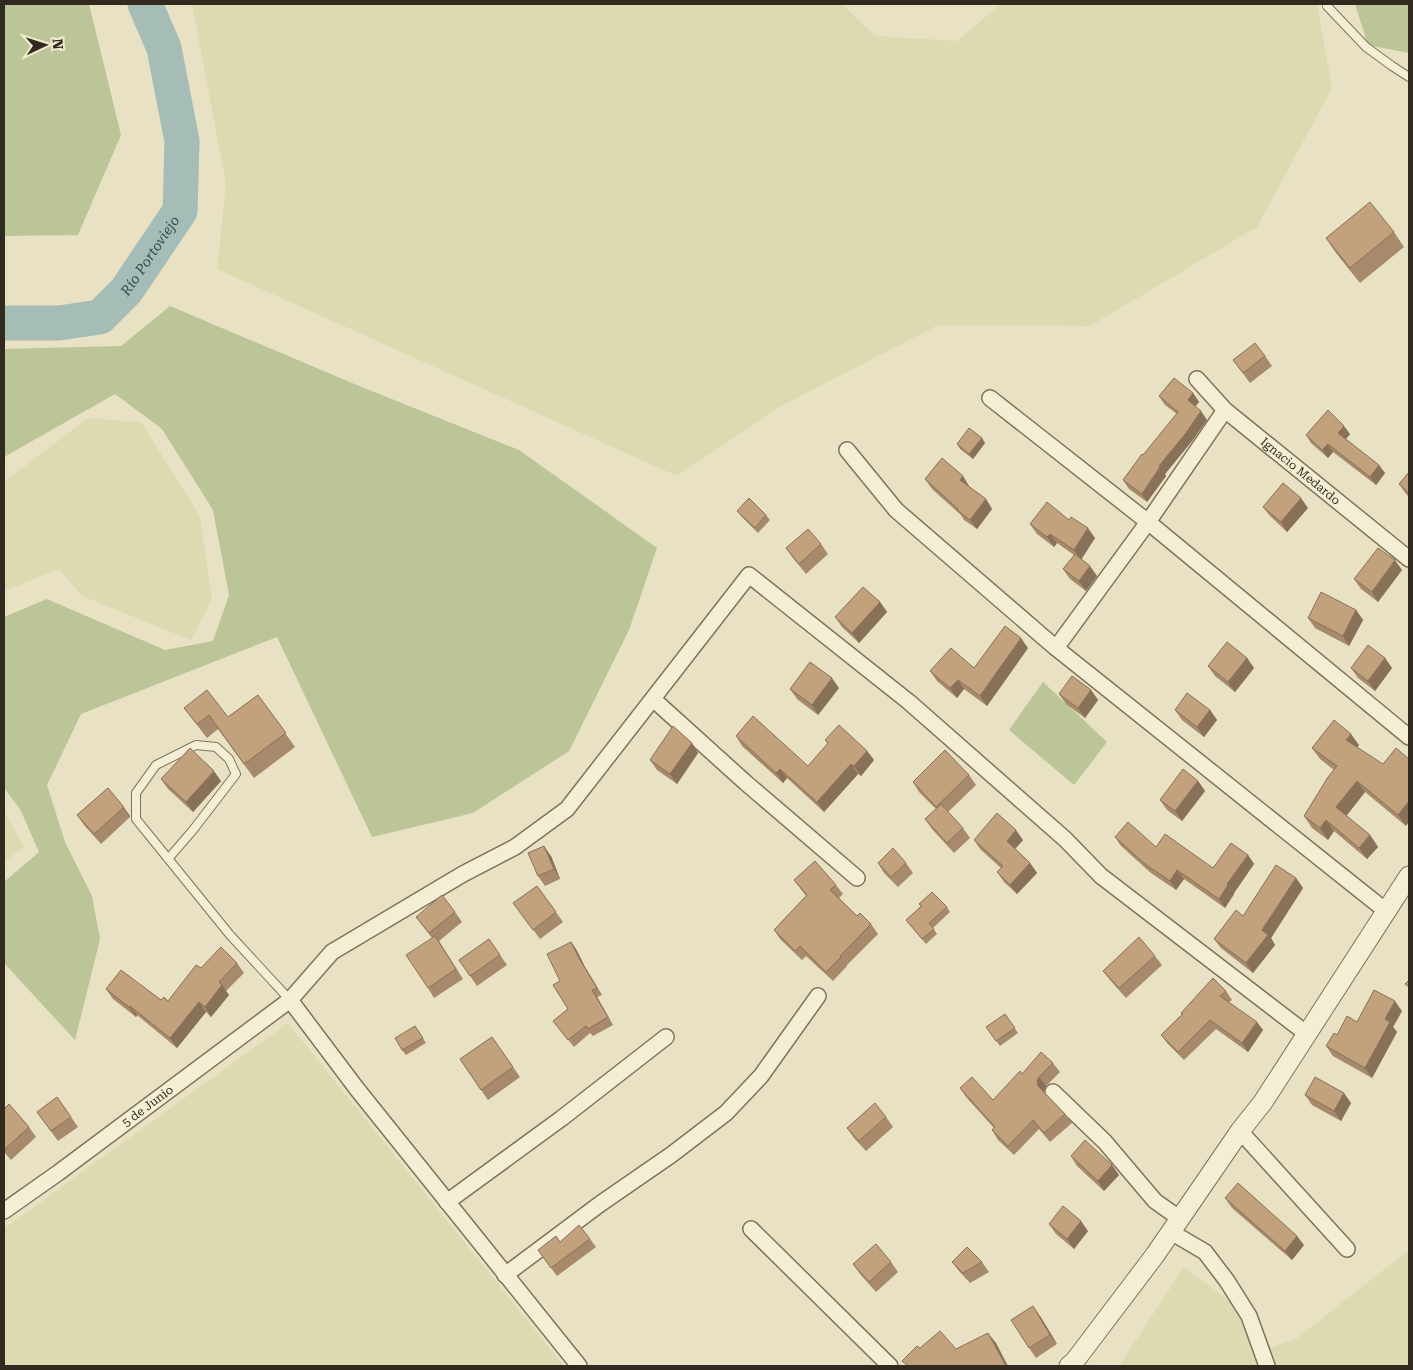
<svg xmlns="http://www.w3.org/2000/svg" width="1413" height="1370" font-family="'Roboto Serif',serif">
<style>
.farmland{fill:#dddab1}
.green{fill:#bbc598}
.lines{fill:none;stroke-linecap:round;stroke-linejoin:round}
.river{stroke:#a5bcb7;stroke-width:35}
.service-casing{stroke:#80735c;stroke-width:10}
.minor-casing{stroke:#80735c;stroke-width:18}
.tertiary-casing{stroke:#80735c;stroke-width:21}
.service{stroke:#f4eed5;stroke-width:8}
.minor{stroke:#f4eed5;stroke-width:15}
.tertiary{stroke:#f4eed5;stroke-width:19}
.wall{fill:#a78a6c}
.shaded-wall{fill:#887158}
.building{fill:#c2a17d;stroke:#887158}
.labels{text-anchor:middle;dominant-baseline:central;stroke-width:5;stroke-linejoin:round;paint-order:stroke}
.street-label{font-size:12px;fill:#322a1e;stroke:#f1ebd2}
.water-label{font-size:14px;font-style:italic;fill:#2f4f50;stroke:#f1ebd2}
</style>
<rect width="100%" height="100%" fill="#e8e1c3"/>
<!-- farmland -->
<path class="farmland" d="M192,4h650l33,32 82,5 44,-37h316l15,84 -75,139 -167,99 -152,-1 -159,82 -102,69 -460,-207 9,-85z
M88,418l53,4 59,94 12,83 -21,41 -109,-44 -23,-27 -55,22v-109z
M4,811l20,36 -20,15z
M288,1023l276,343h-560v-139l5,-2z
M1409,1250v116h-134l-7,-17 28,-10z
M1184,1267l65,49 17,50h-147z"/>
<!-- green -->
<path class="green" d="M4,4h85l32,131 -43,100 -74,1z
M1355,4h54v49l-41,-8z
M170,306l182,77 167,67 138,98 -28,82 -60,121 -96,62 -101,24 -95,-200 -196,77 -34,71 18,57 27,54 8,43 -25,101 -71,-77v-81l35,-30 -19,-43 -16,-21v-171l43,-18 118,51 48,-9 16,-46 -16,-85 -51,-81 -47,-35 -111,63v-108l117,-3z
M1043,682l64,60 -33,43 -65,-55z"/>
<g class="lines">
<!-- river -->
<path class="river" id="s1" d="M4,323h55l41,-6 26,-26 54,-80 2,-70 -18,-93 -19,-44"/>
<defs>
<path id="service" d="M1327,6l39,41 26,19 17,11
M168,859l25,-29 43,-56 -7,-15 -13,-12 -20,-2 -40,20 -20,28v26l94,116 60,65"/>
<g id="minor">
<path id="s2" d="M1197,379l28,31 184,149"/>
<path d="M990,398l158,124 261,215"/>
<path d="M847,450l49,60 160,138 330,263"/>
<path d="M1056,648l92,-126 77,-112"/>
<path d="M653,699l93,84 111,95"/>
<path d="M1053,1092l52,50 50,59 24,17"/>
<path d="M1240,1131l107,118"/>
<path d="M447,1202l115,-84 104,-81"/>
<path id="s3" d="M4,1211l54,-38 232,-173"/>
<path d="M751,1229l139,137"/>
<path d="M1171,1232l34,20 22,29 22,35 18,50"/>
<path d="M505,1275l95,-71 71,-49 55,-42 35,-37 57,-80"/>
<path d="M579,1366l-222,-277 -67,-89 42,-48 131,-78 52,-27 52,-38 182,-234 160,127 156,137 36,37 206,158"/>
</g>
<path id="tertiary" d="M1069,1366l5,-4 81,-107 85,-124 23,-29 146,-226"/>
</defs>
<!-- service casing -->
<use href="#service" class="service-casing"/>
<!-- minor casing -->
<use href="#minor" class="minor-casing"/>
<!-- tertiary casing -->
<use href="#tertiary" class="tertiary-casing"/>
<!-- service -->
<use href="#service" class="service"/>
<!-- minor -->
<use href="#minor" class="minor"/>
<!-- tertiary -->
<use href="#tertiary" class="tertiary"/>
</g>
<!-- wall -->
<path class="wall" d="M1394,232l10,15 -44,36 -24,-30 -10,-15z
M1265,356l7,10 -22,17 -17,-23z
M1193,393l6,9 -4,4 12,14 -15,21 -27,33 1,2 -19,26 -18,-13 -6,-9 54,-66 -12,-9 -6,-9z
M1350,434l-4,5 39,34 -9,12 -43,-33 -5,6 -17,-15 -5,-8z
M985,443l-12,16 -13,-10 -3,-5z
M1409,472v25l-3,-3 -7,-10z
M963,476l6,11 17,12 6,10 -15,20 -13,-9 -3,-5 -29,-26 -7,-10z
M1263,507l45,1 -21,24 -17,-16z
M737,511l29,4 4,5 -12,13 -17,-17z
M1069,520l26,18 -14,21 16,17 -11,15 -16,-12 -7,-10 11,-14 -17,-12 -3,4 -17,-13 -7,-10z
M821,544l7,10 -22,20 -13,-16 -7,-10z
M1402,570l-24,32 -17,-13 -7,-10z
M880,602l7,10 -28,31 -17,-16 -7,-10z
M1356,610l7,10 -14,26 -34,-18 -7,-10z
M1028,648l-41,58 -23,-17 -7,9 -20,-17 -7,-10 44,-3z
M1247,658l7,10 -19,24 -20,-16 -7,-10z
M1385,658l7,10 -17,23 -17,-13 -7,-10z
M839,688l-21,27 -21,-16 -7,-10z
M1091,690l7,10 -13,18 -19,-14 -7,-10z
M258,695l37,52 -41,31 -36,-49 -11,9 -23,-30 44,9z
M1175,710h35l7,10 -13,17 -22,-17z
M736,736l72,30 20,-22 -3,-4 42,11 7,9 -13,16 -3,-2 -34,38 -37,-34 -4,5 -41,-37z
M692,743l6,10 -21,31 -20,-14 -7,-10z
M1359,745l-2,2 49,79 -41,-34 -19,24 24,19 8,12 -11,12 -33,-28 -6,9 -16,-12 -8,-12 30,-46 -14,-11 -8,-11z
M969,775l7,10 -28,27 15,16 7,10 -16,15 -22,-24 -7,-10 11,-10 -17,-17 -6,-10z
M161,779l60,2 -28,31 -25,-23z
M1198,781l7,10 -23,30 -15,-11 -7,-10z
M108,788l22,28v1l-29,27 -17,-19 -7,-10z
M1115,837l41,10 57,21 35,-13 6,9 -20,29v1l-9,14 -41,-29 -8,11 -25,-17 -30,-27z
M974,840h49l-8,9 15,14 7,10 -20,21 -13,-12 -7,-10 4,-4 -21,-19z
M551,856l9,23 -15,7 -7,-10z
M878,863h28l7,10 -15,14 -14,-14z
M1296,878l7,10 -32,50 4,7 -22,28 -32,-25 -7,-9 29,-23z
M794,880l42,5 7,9 -4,4 18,18 14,8 7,10 -31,31v1l-14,15 -27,-25 -4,4 -22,-21 -6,-9 32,-34z
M537,886l26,36 -23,17 -27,-36z
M919,904l28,3 3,5 -17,16 4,6 -11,10 -20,-24 15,-14z
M455,912l7,10 -23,19 24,38 -29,19 -6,-10 4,-50 -16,-21z
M489,939l18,26 -30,21 -18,-26z
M571,942l5,7 9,18 17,28 -5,2 16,28 -20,11 -3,-3 -16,14 -21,-26 15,-12 -8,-28z
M1155,956l7,9 -36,33 -16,-18 -7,-9z
M237,963l7,10 -18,18 3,4 -18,22 -5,-5 -29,36 -40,-33 -1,2 -23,-18 -7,-10 55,11 7,1 33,-33z
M1226,991l6,9 -3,2 34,28 -15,22 -32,-23 -32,31 -17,-17 -6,-8 21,-21 -1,-1z
M1402,1011l-9,16 4,5 -25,46 -39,-22 -7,-10 11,-11 20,-13z
M1005,1014l13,19 -18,13 -14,-19z
M415,1026l11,17 -20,12 -4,-5z
M492,1037l28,40 -32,23 -28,-41z
M1053,1063l7,9 -14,14 -2,4v2l21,22 7,9 -22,19 -11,-13 -25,26 -16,-15 -6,-10 2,-2 -28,-31 -6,-9 33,12z
M1305,1095l46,8 -10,18 -29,-16z
M57,1097l21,30 -20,14 -21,-29z
M4,1109l25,18 7,10 -25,23 -7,-8z
M886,1117l7,10 -27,24 -12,-13 -7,-10z
M1071,1156l41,9 7,10 -15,16 -27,-25z
M1225,1198l79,47 -12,15 -60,-52z
M1049,1224l39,7 -14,18 -18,-15z
M590,1239l6,8 -39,29 -19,-26 22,-8z
M891,1262l7,10 -22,20 -16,-18 -7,-10z
M952,1262h30l7,10 -19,11 -11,-12z
M1040,1316l17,28 -21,14 -7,-10z"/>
<!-- shaded-wall -->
<path class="shaded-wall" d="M1193,393l6,9 -5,6 -6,-8z
M1201,411l6,9 -15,21 -27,33 1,2 -19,26 -5,-8 17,-28z
M1344,426l6,8 -6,7 -6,-8z
M982,438l3,5 -12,16 -4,-5z
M1328,444l5,8 -5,6 -6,-8z
M1379,465l6,8 -9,12 -6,-8z
M963,476l6,10 -3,4 -6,-10z
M1301,498l7,10 -21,24 -6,-10z
M986,499l6,10 -15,20 -7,-9z
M1088,528l7,10 -14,22 -7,-10z
M1050,534l7,9 -3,4 -7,-10z
M1395,560l7,10 -24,32 -6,-10z
M1090,566l7,10 -11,15 -7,-10z
M880,602l7,10 -28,31 -7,-10z
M1356,610l7,10 -14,26 -6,-10z
M1021,638l7,10 -41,58 -7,-10z
M1247,658l7,10 -19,24 -7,-10z
M1385,658l7,10 -17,23 -7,-10z
M832,678l7,10 -21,27 -6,-10z
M958,680l6,9 -7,9 -7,-10z
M1091,690l7,10 -13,18 -7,-10z
M1210,710l7,10 -13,17 -7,-10z
M1351,734l8,11 -5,6 -8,-11z
M692,743l6,10 -21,31 -7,-10z
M867,751l7,9 -13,16 -7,-10z
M851,764l7,10 -34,38 -7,-10z
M780,769l7,9 -4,5 -7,-10z
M214,771l7,10 -28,31 -7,-10z
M1198,781l7,10 -23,30 -7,-10z
M1357,781l8,11 -21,27 -8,-12z
M1409,801v21l-3,4 -8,-11z
M123,806l7,10v1l-7,-9z
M1326,820l8,11 -6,9 -8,-12z
M1016,830l7,10 -9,10 -7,-9z
M1370,835l8,12 -11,12 -8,-11z
M544,846l7,10 9,23 -6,-10z
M1248,855l6,9 -20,29v1l-9,14 -6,-9 8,-15z
M1030,863l7,10 -20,21 -7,-9z
M1177,870l7,9 -8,11 -6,-9z
M1296,878l7,10 -32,50 4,7 -22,28 -7,-10 16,-33z
M571,942l5,7 9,18 17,28 -22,-35z
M222,985l7,10 -18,22 -6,-10z
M592,990l5,7 16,28 -5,-8z
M1395,1001l7,10 -9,16 4,5 -25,46 -7,-10 20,-49z
M199,1002l7,10 -29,36 -7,-10z
M130,1006l7,9 -1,2 -7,-10z
M1257,1022l6,8 -15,22 -6,-9z
M1039,1077l7,9 -2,4v5l-6,-9 -1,-5z
M1344,1093l7,10 -10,18 -7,-10z
M1112,1165l7,10 -15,16 -6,-10z
M1081,1221l7,10 -14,18 -7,-10z
M1297,1236l7,9 -12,15 -7,-9z
M1033,1306l7,10 17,28 -7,-9z
M988,1333l8,10 12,23h-2z"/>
<!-- building -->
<path class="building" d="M1370,202l24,30 -44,36 -24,-30z
M1255,343l10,13 -22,17 -10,-13z
M1174,378l19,15 -5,7 13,11 -15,22 -27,33 1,1 -18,27 -19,-14 19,-26 1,1 35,-43 -19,-16z
M1328,410l16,16 -6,7 41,32 -9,12 -42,-33 -6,6 -16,-15z
M969,428l13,10 -13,16 -12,-10z
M942,458l21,18 -3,4 26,19 -16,21 -13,-10 1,-1 -33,-30z
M1409,472v21l-10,-9z
M1283,483l18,15 -20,24 -18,-15z
M749,498l17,17 -11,13 -18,-17z
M1047,502l22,18 2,-3 17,11 -14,22 -24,-16 -3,3 -17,-13z
M808,529l13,15 -22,20 -13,-16z
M1378,548l17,12 -23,32 -18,-13z
M1075,554l15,12 -11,15 -16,-12z
M863,587l17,15 -28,31 -17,-16z
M1321,592l35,18 -13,26 -35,-18z
M1005,626l16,12 -41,58 -22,-16 -8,8 -20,-17 21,-23 23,20z
M1227,642l20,16 -19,24 -20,-16z
M1368,645l17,13 -17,23 -17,-13z
M810,662l22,16 -20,27 -22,-16z
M1072,676l19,14 -13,18 -19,-14z
M207,690l21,27 30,-22 28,38 -42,31 -35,-49 -12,9 -13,-16z
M1187,693l23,17 -13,17 -22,-17z
M753,716l55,50 20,-23 -3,-3 14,-15 28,26 -13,15 -3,-2 -34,38 -37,-33 -4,4 -40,-37z
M1334,720l17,14 -5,6 37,24 13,-16 13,11v42l-11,14 -41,-34 -21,26 34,28 -11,13 -33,-28 -6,8 -16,-12 24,-39 9,-11 -25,-18z
M673,726l19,17 -22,31 -20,-14z
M190,748l24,23 -28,31 -25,-23z
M945,750l24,25 -33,32 -23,-25z
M1183,769l15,12 -23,30 -15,-11z
M108,788l15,18v2l-29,26 -17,-19z
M941,804l22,24 -16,15 -22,-24z
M997,813l19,17 -9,11 23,22 -20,22 -13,-13 6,-6 -29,-26z
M1128,822l28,25 9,-13 48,34 18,-25 17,12 -21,29 1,1 -9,14 -42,-29 -7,11 -25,-17 -30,-27z
M544,846l10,23 -16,7 -10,-23z
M893,848l13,15 -15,14 -13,-14z
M815,861l21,24 -6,5 27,26 3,-3 11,11 -31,32 1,1 -15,15 -26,-26 -5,5 -21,-21 33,-35 -13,-15z
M1276,865l20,13 -34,52 6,5 -22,28 -32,-24 22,-29 7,6z
M537,886l19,26 -23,18 -20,-27z
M932,892l15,15 -18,16 5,6 -12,10 -16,-19 16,-14 -3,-2z
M442,895l13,17 -26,21 -13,-16z
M435,936l21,33 -28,19 -22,-33z
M1139,937l16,19 -36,32 -16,-17z
M489,939l11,16 -30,21 -11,-16z
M571,942l9,18 17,28 -5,2 16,27 -20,12 -2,-3 -18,14 -15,-19 15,-12 -15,-24 7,-4 -13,-27z
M221,947l16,16 -18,19 3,3 -17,22 -6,-5 -29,36 -40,-32 -1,1 -23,-18 15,-19 40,30 3,-3 4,4 28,-36 5,3z
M1213,978l13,13 -6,5 37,26 -15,21 -32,-23 -32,32 -17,-17 22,-21 -2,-1z
M1409,980v7l-4,-3z
M1374,990l21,11 -10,18 5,3 -25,46 -39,-22 8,-13 3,2 10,-19 10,6z
M1005,1014l10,14 -19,13 -10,-14z
M415,1026l8,12 -21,12 -7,-12z
M492,1037l21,30 -32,23 -21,-31z
M1041,1052l12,11 -14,14 -2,4 1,5 27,28 -21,19 -11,-13 -25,26 -16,-16 3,-3 -35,-39 12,-11 21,23 27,-29 2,3z
M1315,1077l29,16 -10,18 -29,-16z
M57,1097l14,20 -20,14 -14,-19z
M875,1103l11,14 -27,24 -12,-13z
M9,1104l20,23 -25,23v-41z
M1085,1140l27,25 -14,16 -27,-25z
M1238,1183l59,53 -12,15 -60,-53z
M1063,1206l18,15 -14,18 -18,-15z
M579,1225l11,14 -39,29 -13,-18 18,-14 4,6z
M876,1244l15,18 -22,20 -16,-18z
M967,1247l15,15 -19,11 -11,-11z
M1033,1306l17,29 -21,13 -18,-28z
M940,1331l16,18 32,-16 18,33h-98l-6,-5 15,-15 3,2z"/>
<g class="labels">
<!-- street labels -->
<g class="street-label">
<text stroke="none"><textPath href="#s2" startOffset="139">Ignacio Medardo</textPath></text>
<text stroke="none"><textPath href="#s3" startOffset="178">5 de Junio</textPath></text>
</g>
<!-- water labels -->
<g class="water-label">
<text stroke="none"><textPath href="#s1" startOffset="176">Río Portoviejo</textPath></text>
</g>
</g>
<!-- border -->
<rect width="1413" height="1370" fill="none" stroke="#322a1e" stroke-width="10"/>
<!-- north arrow -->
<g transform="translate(45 45) rotate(86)" stroke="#f1ebd2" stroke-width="4" paint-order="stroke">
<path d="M0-4L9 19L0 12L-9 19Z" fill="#322a1e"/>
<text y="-8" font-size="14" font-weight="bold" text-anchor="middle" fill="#322a1e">N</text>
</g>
</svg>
